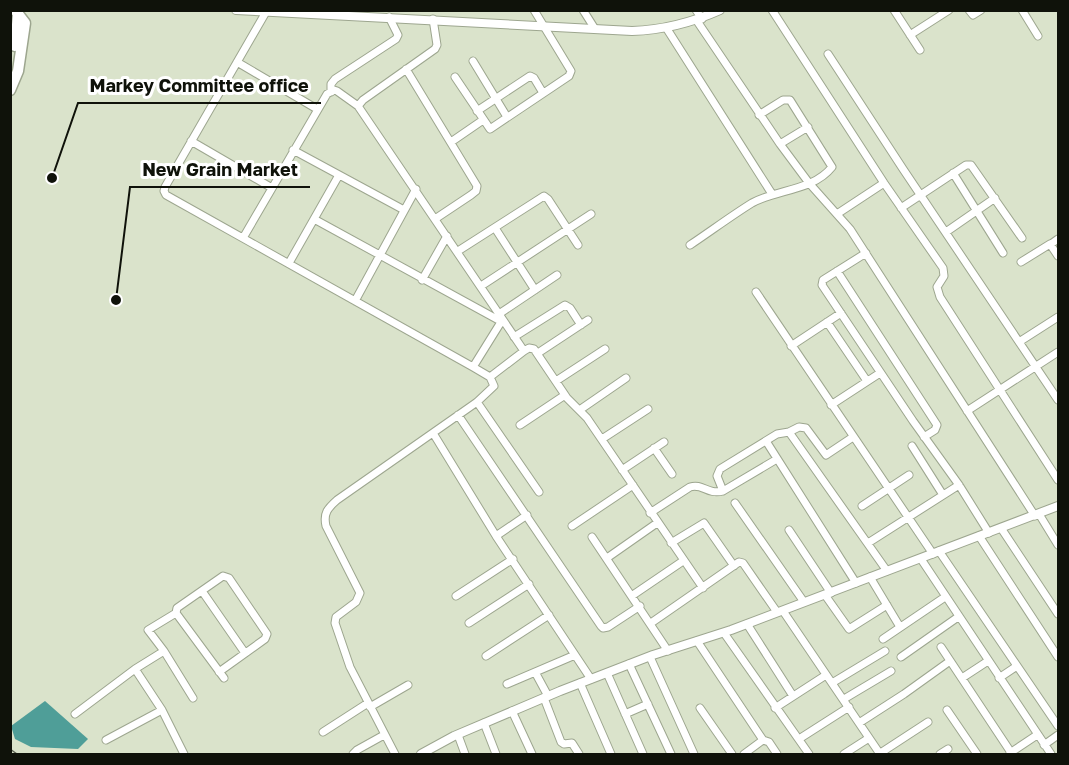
<svg xmlns="http://www.w3.org/2000/svg" width="1069" height="765" font-family="'Golos Text',sans-serif">
<style>
.water{fill:#4f9e98}
.lines{fill:none;stroke-linecap:round;stroke-linejoin:round}
.minor-casing{stroke:#9da68f;stroke-width:9}
.tertiary-casing{stroke:#9da68f;stroke-width:10}
.trunk-casing{stroke:#9da68f;stroke-width:13}
.minor{stroke:#fff;stroke-width:7}
.tertiary{stroke:#fff;stroke-width:8}
.trunk{stroke:#fff;stroke-width:10}
.rail{stroke:#5a5f51;stroke-width:1.5;stroke-dasharray:12 6;stroke-linecap:butt}
.leader{fill:none;stroke:#0f120a;stroke-width:2}
.callout-dot{fill:#0f120a;stroke:#fff;stroke-width:2}
.callout-label{font-size:18px;text-anchor:middle;font-weight:bold;fill:#0f120a;stroke:#fff;stroke-width:6;stroke-linejoin:round;paint-order:stroke}
</style>
<rect width="100%" height="100%" fill="#dae3cb"/>
<!-- water -->
<path class="water" d="M45,701l43,38 -10,10 -47,-2 -16,-8 -4,-13z"/>
<g class="lines">
<defs>
<path id="minor" d="M583,10l12,19
M696,10l6,9
M772,10l112,173 59,85 1,8 -7,11 3,10 118,183
M894,10l26,40
M969,10l4,5 8,-5
M1022,10l16,26
M266,12l-101,175 -1,4 2,4 307,172 17,10 4,9 -17,16 -140,98c-9,8 -14,13 -11,26l34,67 -4,9 -20,15 -1,6 15,44 45,87
M433,19l4,26 -2,4 -72,51 -5,6 166,245
M697,21l83,123 29,39 41,46 185,287
M667,29l105,165
M910,35l39,-25
M828,54l75,115 155,231
M473,61l34,56
M237,62l80,47
M406,69l71,117 -1,5 -5,4 -36,24
M455,77l35,52 79,-53 2,-5 -37,-61
M331,92v-8l4,-5 61,-40 2,-4 -9,-18
M477,111l53,-35 4,2 9,15
M191,141l81,47
M451,142l32,-22
M780,144l28,-17
M293,150l111,60
M953,173l50,80
M901,208l65,-43h5l51,73
M837,214l47,-31
M314,219l190,104
M495,228l40,62
M946,232l49,-34
M243,238l84,-144 7,-4 3,1 21,15
M1051,244l7,-5
M690,245c21,-14 41,-29 62,-42 25,-14 61,-12 80,-36l-42,-67h-7l-24,15
M458,251l86,-55 4,3 30,46
M866,253l-43,27 -1,5 91,136 46,64 30,48
M1021,262l29,-18 8,12
M289,263l50,-88
M837,271l100,154 -2,5 -11,7
M422,280l25,-44
M481,286l110,-72
M756,292l177,262
M355,301l61,-112
M499,314l58,-39
M827,322l40,59
M514,337l51,-32 5,3 11,17
M1019,342l39,-25
M791,346l50,-33
M538,353l50,-33
M473,367l28,-45
M490,377l34,-26 5,-3 5,1 33,49 20,20 116,170
M556,381l49,-32
M477,402l62,90
M831,405l49,-32
M581,409l45,-31
M967,411l91,-59
M458,415l143,211 2,2 5,-1 32,-21
M520,425l45,-30
M789,432l10,-5 7,1 20,27 27,-18
M433,433l63,103 95,143
M602,439l46,-30
M766,441l90,142
M912,446l31,49
M654,448l18,26
M622,470l42,-28
M723,491l-6,-15 3,-7 57,-35 12,-2 98,139
M735,503l69,99
M862,506l47,-31
M650,513l40,-26c13,-4 17,8 33,4l54,-32
M1039,514l19,31
M572,526l61,-41
M1001,528l57,86
M789,530l42,63
M496,536l31,-21
M979,536l79,121
M592,537l76,114
M671,543l33,-20 30,43
M868,543l91,-58
M939,551l119,175
M607,558l50,-35
M921,559l130,195
M870,577l30,50
M202,591l43,62
M633,595l50,-34
M825,595l24,34 38,-24
M456,596l57,-37
M783,611l97,143
M176,613l1,-5 46,-32 6,2 38,56 -2,5 -46,33
M469,623l60,-39
M651,623l88,-61 4,1 34,49
M747,624l46,72
M724,633l85,121
M883,639l62,-42
M697,641l66,99 6,2 8,12
M941,647l71,107
M486,656l63,-41
M650,657l44,97
M901,657l57,-40
M629,664l42,90
M135,669l27,41 22,44
M535,672l13,24
M607,673l36,81
M962,678l26,-17
M999,678l18,-12
M580,683l31,71
M832,683l53,-32
M507,684l68,-29
M193,698l-29,-47 -16,-21 28,-17 48,65
M544,698l17,44 3,2 8,-1 7,11
M844,699l47,-28
M370,707l38,-22
M700,708l32,46
M775,708l51,-33
M947,710l30,44
M512,711l20,43
M75,714l60,-45 29,-18
M625,714l23,-10
M484,723l12,31
M859,723l45,-29 46,-33
M323,732l45,-29
M458,735l7,19
M799,739l50,-32
M106,740l56,-30
M1044,745l14,-10
M1010,753l27,-18
M353,754l4,-4 27,-15
M744,754l19,-14
M844,754l25,-16
M879,754l49,-32
M940,754l8,-5"/>
<path id="tertiary" d="M236,10l396,21c32,-1 59,-8 88,-21
M421,754l33,-18 106,-45 93,-36 78,-25 327,-124"/>
<path id="trunk" d="M15,46l3,-32
M10,90l8,-19 7,-48 -10,-13"/>
</defs>
<!-- minor casing -->
<use href="#minor" class="minor-casing"/>
<!-- tertiary casing -->
<use href="#tertiary" class="tertiary-casing"/>
<!-- trunk casing -->
<use href="#trunk" class="trunk-casing"/>
<!-- minor -->
<use href="#minor" class="minor"/>
<!-- tertiary -->
<use href="#tertiary" class="tertiary"/>
<!-- trunk -->
<use href="#trunk" class="trunk"/>
<!-- rail -->
<path class="rail" d="M10,749l7,5"/>
</g>
<!-- callouts -->
<path class="leader" d="M52 178L78 103H321M116 300L130 187H310"/>
<g class="callout-dot">
<circle cx="52" cy="178" r="6"/>
<circle cx="116" cy="300" r="6"/>
</g>
<g class="callout-label">
<text x="199" y="92">Markey Committee office</text>
<text x="220" y="176">New Grain Market</text>
</g>
<!-- border -->
<rect width="1069" height="765" fill="none" stroke="#0f120a" stroke-width="24"/>
</svg>
